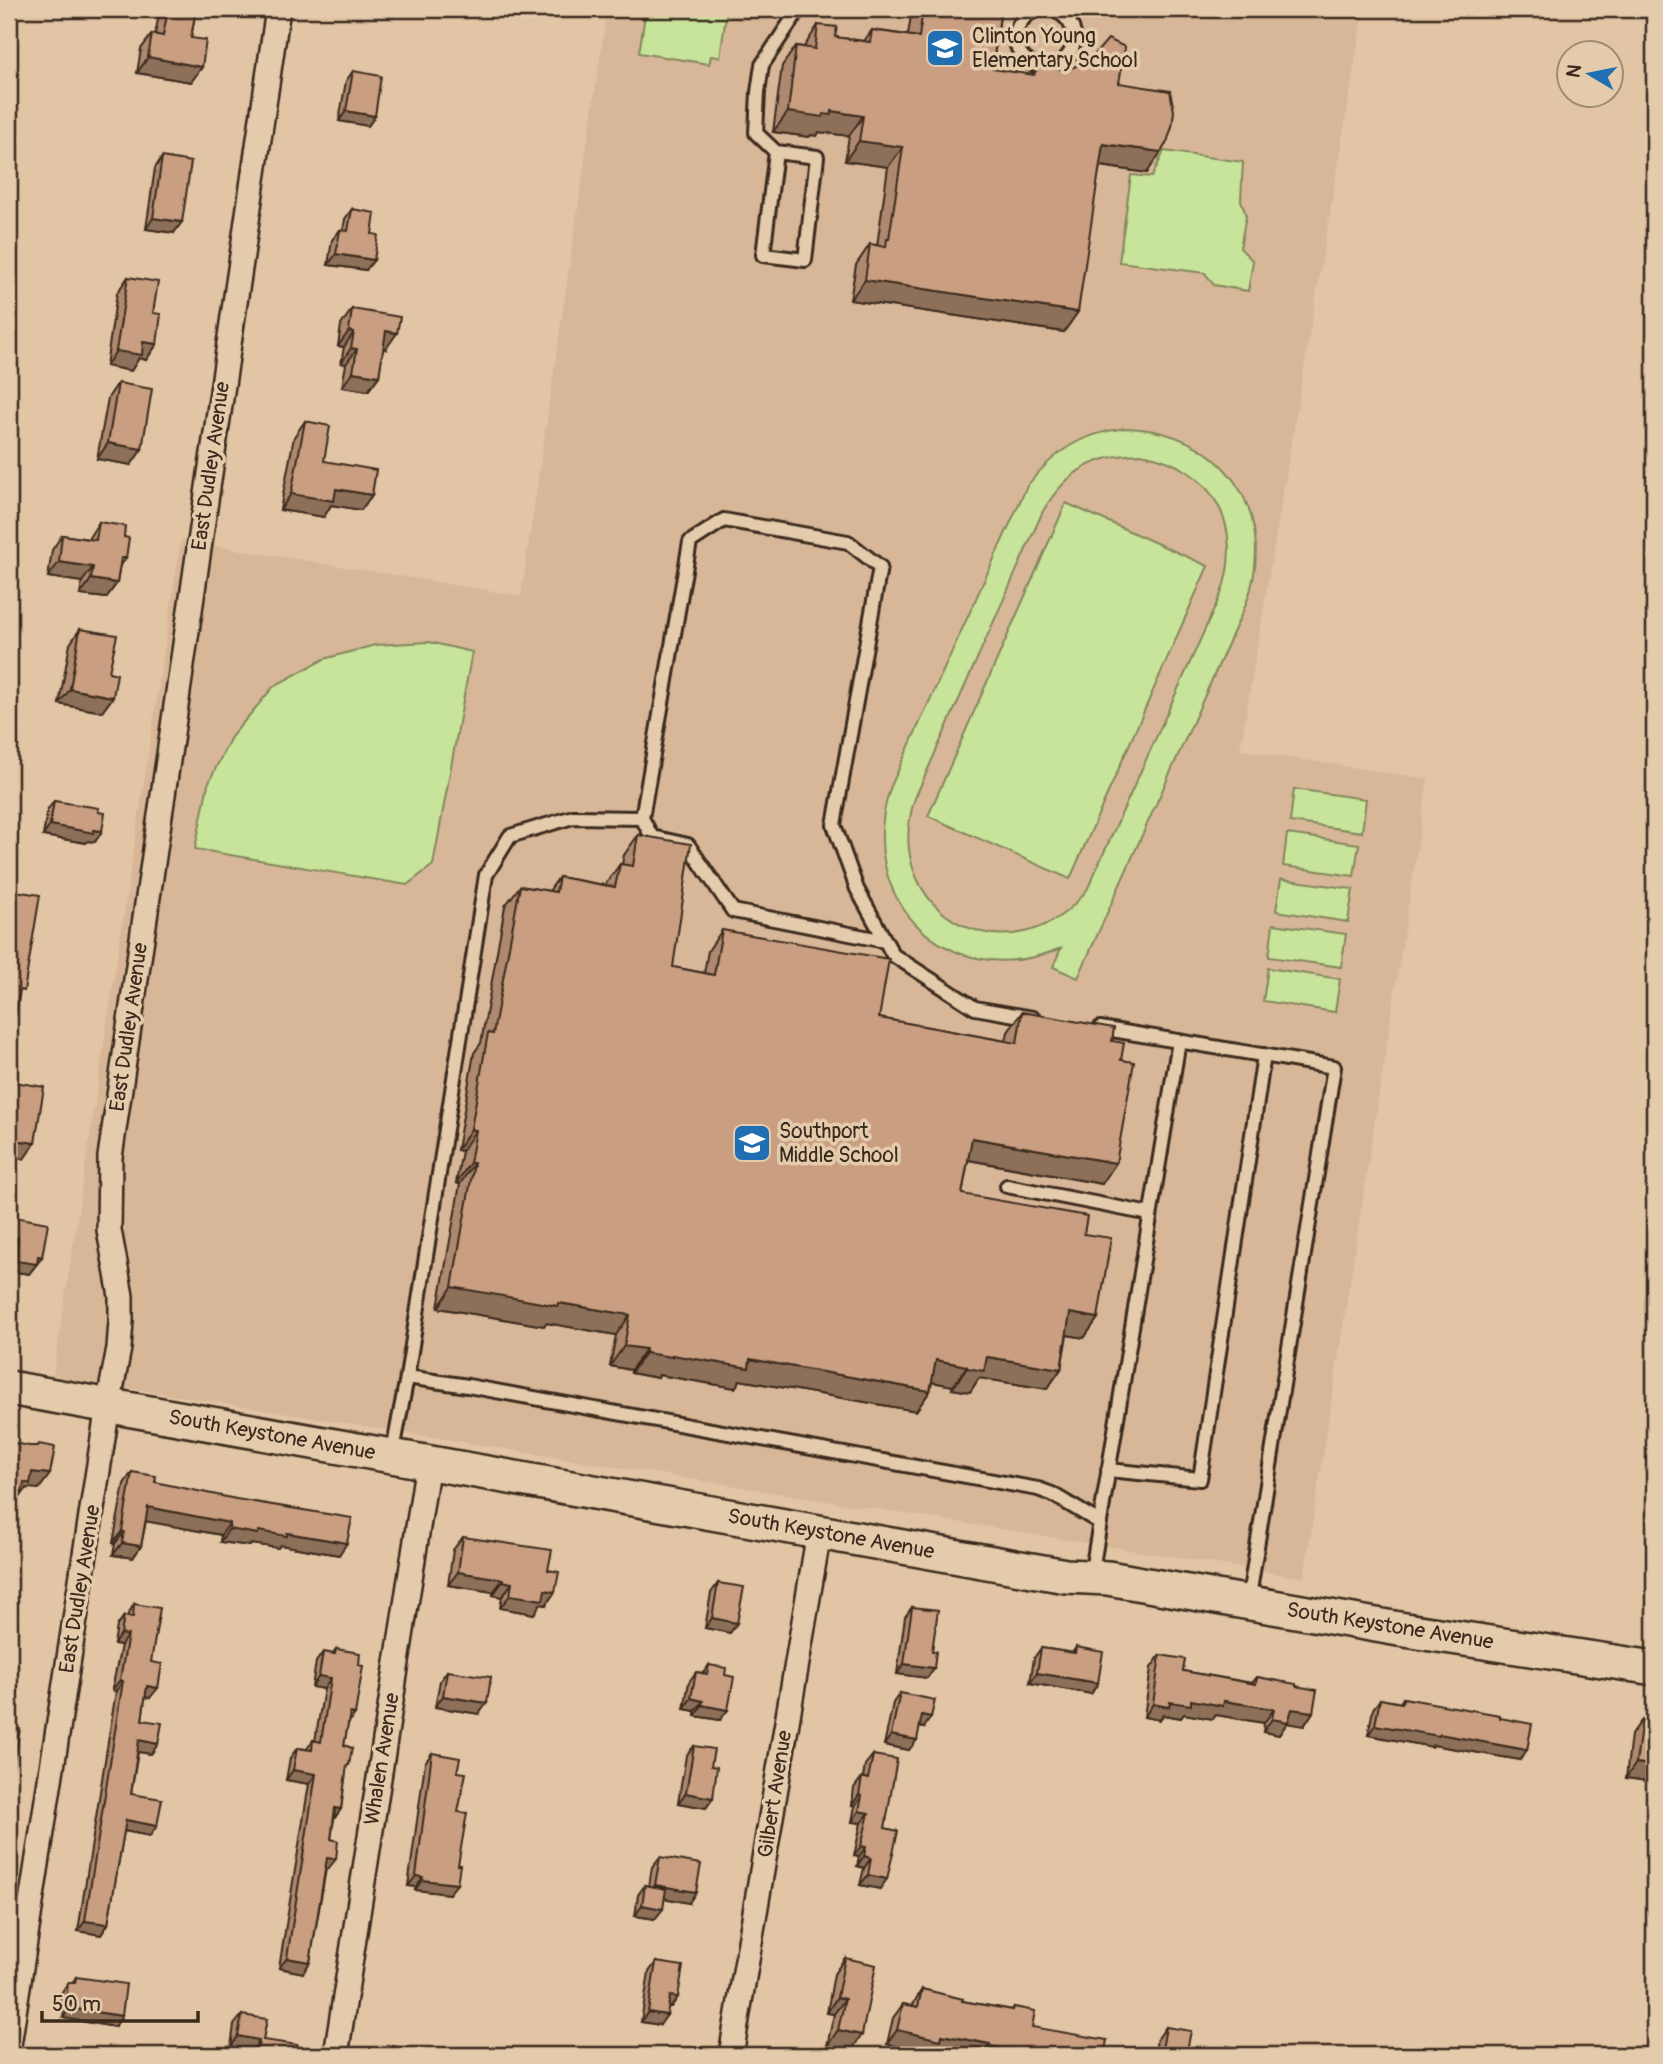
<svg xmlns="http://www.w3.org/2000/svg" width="1663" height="2064" font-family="Pangolin,sans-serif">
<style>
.built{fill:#d8b798}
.green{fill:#c8e39a;stroke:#82865c;stroke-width:2;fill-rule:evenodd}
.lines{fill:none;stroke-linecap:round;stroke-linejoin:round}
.lane-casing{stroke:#3b2a1e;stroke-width:18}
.street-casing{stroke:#3b2a1e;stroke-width:28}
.secondary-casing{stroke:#3b2a1e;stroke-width:38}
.lane{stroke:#e3cbab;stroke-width:12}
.street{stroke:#e3cbab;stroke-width:23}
.secondary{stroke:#e3cbab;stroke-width:33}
.wall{fill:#ae896f;stroke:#3b2a1e;stroke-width:2}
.shaded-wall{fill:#8d6f5a;stroke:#3b2a1e;stroke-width:2}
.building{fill:#ca9f81;stroke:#3b2a1e;stroke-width:2}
.labels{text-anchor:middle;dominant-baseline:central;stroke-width:7;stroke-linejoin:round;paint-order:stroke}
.poi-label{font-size:21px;fill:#3b2a1e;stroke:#e3cbab;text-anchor:start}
.street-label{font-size:21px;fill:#3b2a1e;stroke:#e3cbab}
</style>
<rect width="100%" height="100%" fill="#e2c5a5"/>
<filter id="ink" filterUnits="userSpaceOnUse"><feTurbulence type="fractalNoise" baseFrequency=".0143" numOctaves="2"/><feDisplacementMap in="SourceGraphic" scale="14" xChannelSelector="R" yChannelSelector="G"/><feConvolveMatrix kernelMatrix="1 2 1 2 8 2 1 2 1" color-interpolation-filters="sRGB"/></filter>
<g filter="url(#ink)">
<!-- built -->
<path class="built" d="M607,9h757l-124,741 188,29 -124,799 -1251,-202 128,-836 340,56z"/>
<!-- green -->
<path class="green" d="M646,9h81l-7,48 -9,-1 -2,8 -70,-11z
M1164,151l79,11 -2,38 5,16 -6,32 13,13 -5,30 -34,-6 -9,-12 -86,-11 12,-87 21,2z
M1125,428c98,2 155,84 121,176l-168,374 -25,-11 8,-19c-111,48 -210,-48 -170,-162l136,-300c28,-36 54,-52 98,-58zM1141,454c72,13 104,71 80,140l-134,296c-75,96 -210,23 -172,-92l128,-287c24,-40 51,-56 98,-57z
M1066,503l142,63 -138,313 -142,-63z
M429,642l43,10 -39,213 -26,20 -212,-36 13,-65 23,-47 43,-51 50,-27 51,-14z
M1294,789l72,10 -4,33 -72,-10z
M1287,834l72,10 -5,32 -71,-10z
M1281,879l72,10 -5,33 -72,-11z
M1273,924l73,10 -5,33 -72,-10z
M1268,968l72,11 -5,33 -72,-11z"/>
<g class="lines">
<defs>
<path id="lane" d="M1016 38a29 29 0 1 1 58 0a29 29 0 1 1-58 0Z
M776,152l-13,103 42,5 12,-103 -41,-5 -20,-19 2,-41 4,-27 37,-56
M642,818l10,19 36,8 45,66 152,30
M1100,1028l234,39 -86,536
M1007,1186l143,28
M407,1377l79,-502 24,-39 63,-19 69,1 48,-276 34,-22 124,22 32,25 -46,258 23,64 36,66 82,53 58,10
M392,1456l15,-79 61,9 570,103 14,5 47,28
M1108,1470l92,9 64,-424
M1091,1577l88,-536"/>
<path id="street" d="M9,2045l99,-639 11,-58 2,-27v-25l-12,-66 1,-73 168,-1148
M336,2055l92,-592
M731,2055l88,-523"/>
<path id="secondary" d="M9,1388l1057,188 42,2 291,51 255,39"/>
</defs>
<!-- lane casing -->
<use href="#lane" class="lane-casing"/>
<!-- street casing -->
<use href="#street" class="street-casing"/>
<!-- secondary casing -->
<use href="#secondary" class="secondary-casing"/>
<!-- lane -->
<use href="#lane" class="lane"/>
<!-- street -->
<use href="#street" class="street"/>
<!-- secondary -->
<use href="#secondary" class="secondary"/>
</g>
<!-- wall -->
<path class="wall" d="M160,9h36l-5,29 11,29 -11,15 -54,-9 4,-24 11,-15 3,1z
M912,9h89l-9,60 39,6 8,-11 80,19 28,90 -47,-7 -36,166 -214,-32 6,-35 14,-21 7,2 11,-79 -43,-6 4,-25 -30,-4 -2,4 -6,-1 -2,2 -36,-5 9,-66 14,-20 8,1 14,-22 17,12 29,4 8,-11 36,5z
M353,71l22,45 -7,10 -29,-5 7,-40z
M162,157l12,76 -28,-4 9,-61z
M352,209l14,61 -38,-5 4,-25 8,-10 3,1 2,-12z
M128,277l25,36 4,31 -11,16 -7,-2 -8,13 -25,-5 11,-73z
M352,309l34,40 -3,-1 -4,28 -11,15 -26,-4 4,-23 -5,-1 3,-16 -6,-1 3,-21z
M118,383l24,66 -11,16 -34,-6 11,-61z
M305,421l19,40 48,34 -11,15 -30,-5 -7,12 -44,-7 14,-73z
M99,522l20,45 -2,16 -11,15 -26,-3 2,-13 -34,-5 4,-27 10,-15 26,4z
M80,629l29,43 4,25 -11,15 -43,-8 11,-60z
M54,801l44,11 4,19 -7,11 -7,-1 -2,2 -43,-7 4,-25z
M638,835l35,132 31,6 4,-22 14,-21 157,88 127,23 2,-9 14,-20 90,29 9,19 -19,124 -134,-24 -6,34 122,40 14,84 -14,20 -17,-3 -6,34 -14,20 -68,-11 -9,14 -18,-3 1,-3 -21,-4 -2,9 -14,20 -176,-31 -5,8 -76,-13 -1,3 -27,-5v-3l-21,-4 6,-31 -70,-12 -2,3 -106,-18 22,-124 -4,-1 6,-32 -5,-1 17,-97 7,-10 24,-137 15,-20 29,5 10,-14 46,8 15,-21h2l2,-9z
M9,1216l33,41 -13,17 -20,-3 2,-22 -2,-1z
M132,1472l23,10 184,73 -59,-10 -2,3 -27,-4 -1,2 -30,-4 1,-7 -75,-14 -5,25 -8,12 -20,-3 2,-11 -2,-1 11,-59z
M463,1537l85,33 -2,35 -6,-1 -6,10 -34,-6 2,-11 -9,-2v-3l-45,-7 5,-35z
M718,1583l19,40 -7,10 -25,-5 6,-35z
M134,1604l17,58 -1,36 -5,-1 -3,23 16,24 -7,10 -13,-2 -7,42 19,42 -26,-5 -16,93 -7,11 -23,-4 38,-240 -4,-1 9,-45 -7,-1 3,-18 7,-10h3z
M912,1607l20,44 2,17 -7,10 -30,-4 8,-57z
M1076,1647l22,36 -7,11 -61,-11 4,-25 7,-10 31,5z
M336,1649l12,75 -4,21 2,25 -5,39 -7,10 -3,20 -3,30h-2l-16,93 -7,11 -24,-5 30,-184 -23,-4 4,-22 7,-10 10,1 6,-9 2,1 9,-52 -12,-2 4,-25 7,-10 9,2z
M1160,1655l23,16 69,12 5,-6 39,9 17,26 -9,14 -17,-3 -8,12 -16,-3 1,-9 -48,-8 -3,4 -29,-5 -3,4 -18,-3 -3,5 -16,-3 7,-49z
M709,1665l11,55 -25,-4v-5l-11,-2 5,-27 7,-10 7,1z
M447,1671l32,43 -44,-7 5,-26z
M900,1693l24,35 -5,-1 -10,23 -25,-5 9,-42z
M1403,1698l97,20 20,42 -87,-15 -1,2 -64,-12 5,-26 7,-10 20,4z
M1642,1720l12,62 -28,-4 5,-43z
M694,1746l19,52 -7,10 -28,-5 8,-47z
M432,1753l25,19 1,40 -9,82 -34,-4 1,-3 -8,-1 17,-123z
M873,1755l12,73 -5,61 -20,-4 4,-17 -7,-2 2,-9 -5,-1 7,-33 -9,-1 3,-16 -3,-1 2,-17 8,-11 1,1 2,-13z
M660,1857l29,46 -24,-5 -10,21 -20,-3 3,-21 7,-10 4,1 3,-19z
M845,1958l6,93 -24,-5 7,-32 -7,-1 7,-39z
M656,1962l22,35 -7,10h-3l-8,18 -19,-3 8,-50z
M76,1977l39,50 -52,-9 1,-8h-5l2,-17 7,-10h4z
M922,1989l40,12 50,9 2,-3 18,20 72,28h-138l-32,-6 -3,5 -44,-10 6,-26 10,-14 9,2z
M242,2015l21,25 33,15h-45l1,-4 -21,-4 3,-22z
M1166,2027l20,28h-32l3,-15z
M387,2045l23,10h-30z
M1227,2046l30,9h-36z"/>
<!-- shaded-wall -->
<path class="shaded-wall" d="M378,9h21l-2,3z
M148,57l54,10 -11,15 -54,-9z
M346,111l29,5 -7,10 -29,-5z
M832,111l31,5 -14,20 -30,-4 -2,4 -6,-1 -2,2 -36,-5 15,-20 36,2z
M859,141l44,6 -15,20 -43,-6z
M1103,144l58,8 -14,21 -58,-9z
M153,218l29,4 -8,11 -28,-4z
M336,254l38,6 -8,10 -38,-5z
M865,280l213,32 -14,20 -214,-32z
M349,331l5,1 -10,15 -6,-1z
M386,331l11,2 -11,16 -11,-2z
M143,342l14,2 -11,16 -7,-2 -8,13 -25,-5 10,-15z
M351,348l6,1 -11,15 -5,-1z
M353,372l26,4 -11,15 -26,-4z
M108,443l34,6 -11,16 -34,-6z
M336,489l36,6 -11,15 -30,-5 -7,12 -44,-7 11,-16z
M121,558h5l-11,16z
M59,562l34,5 -11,15 -34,-5z
M91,579l26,4 -11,15 -26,-3z
M70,689l43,8 -11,15 -43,-8z
M50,825l44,5 8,1 -7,11 -7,-1 -2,2 -43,-7z
M471,1129l5,1 -14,21 -5,-1z
M972,1138l144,25 -14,21 -144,-26z
M9,1139l26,4 -11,16 -15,-3z
M470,1163h4l-14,21 -4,-1z
M9,1237l9,1 -7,11 -2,-1z
M38,1256l4,1 -13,17 -20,-3 7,-10z
M452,1287l107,16 71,12 -14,20 -70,-12 -2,3 -106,-18z
M1070,1313l28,5 -14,20 -28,-5z
M624,1346l22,3 -15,21 -21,-4z
M645,1353l105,6 180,32 -14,20 -176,-31 -5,8 -76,-13 -1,3 -27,-5z
M987,1357l74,12 -14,20 -68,-11 -9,14 -18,-3 15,-21z
M936,1360l31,6 -14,20 -32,-6z
M32,1472l18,2 -11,15 -12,-1 -8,11 -2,-1 -6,9h-2v-18z
M148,1507l82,16 -9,12 -82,-15z
M229,1529l58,4 60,10 -8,12 -59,-10 -2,3 -27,-4 -1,2 -30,-4z
M122,1531l2,1 -9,12 -2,-1z
M122,1543l19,3 -8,12 -20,-3z
M458,1572l45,7 -10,13 -45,-7z
M503,1581l9,2 -10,14 -9,-2z
M545,1590l10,2 -9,13 -6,-1 -6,10 -34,-6 10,-13z
M712,1618l25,5 -7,10 -25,-5z
M121,1634l7,1 -7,10 -7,-1z
M904,1664l30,4 -7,10 -30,-4z
M1037,1673l61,10 -7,11 -61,-11z
M319,1676l12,2 -7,11 -12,-2z
M120,1680l3,1 -7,10 -4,-1z
M147,1686l11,2 -8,10 -10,-2z
M443,1696l44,7 -8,11 -44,-7z
M691,1698l12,3 -8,10 -11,-2z
M1191,1700l33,1 50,8 -10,14 -48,-8 -3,4 -29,-5 -3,4 -18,-3 -3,5 -16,-3 9,-13z
M702,1705l26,5 -8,10 -25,-4z
M1292,1709l21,3 -9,14 -17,-3 -8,12 -16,-3 9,-13z
M350,1713l5,1 -7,10 -6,-1z
M922,1715l9,2 -7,11 -10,-2z
M1375,1725l65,9 87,16 -7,10 -87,-15 -1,2 -64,-12z
M891,1735l26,5 -8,10 -25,-5z
M139,1740l19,4 -7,10 -19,-3z
M1636,1763l18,2v17l-28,-4z
M293,1770l23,4 -7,10 -23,-4z
M686,1793l27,5 -7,10 -28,-5z
M859,1795l3,1 -7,10 -3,-1z
M335,1808l6,1 -7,10z
M859,1811l10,2 -8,10 -9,-1z
M126,1820l31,6 -7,10 -31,-6z
M861,1846l5,1 -7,10 -5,-1z
M864,1856l7,2 -7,10 -7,-2z
M327,1858l9,1 -8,10 -8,-1z
M868,1875l19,4 -7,10 -20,-4z
M416,1876l7,1 -7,10 -8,-1z
M422,1880l35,4 -8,10 -34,-4z
M655,1885l41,7 -7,11 -42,-8z
M642,1905l21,4 -8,10 -20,-3z
M85,1921l23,3 -7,11 -23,-4z
M287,1958l23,4 -7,11 -24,-5z
M670,1996l8,1 -7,10 -8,-1z
M837,1997l8,2 -11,15 -7,-1z
M66,1999l6,1 -8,10h-5z
M70,2008l52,8 -7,11 -52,-9z
M648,2012l19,3 -7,10 -19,-3z
M838,2030l24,5 -11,16 -24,-5z
M897,2030l45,5 48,9 -9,11h-15l-32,-6 -3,5 -44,-10z
M238,2036l21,4 -7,11 -21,-4z
M989,2046l59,9h-65z"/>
<!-- building -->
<path class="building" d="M168,9h28l-5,29 15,2 -4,27 -54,-10 4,-23 11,2z
M923,9h78l-9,60 42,6 5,-11 19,5h11l21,-9 18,-21 17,8 -6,36 51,8 4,20 -2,16 -5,15 -6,10 -58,-8 -25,168 -213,-32 5,-36 16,3 1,-8h2l14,-92 -44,-6 4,-25 -31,-5 -1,4 -7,-1 -1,3 -35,-5 8,-66 19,3 3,-24 19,2 -2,10 35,5 2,-12 47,7z
M353,71l28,5 -6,40 -29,-5z
M162,157l29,5 -9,60 -29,-4z
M352,209l23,4 -3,21 6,1 -4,25 -38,-6 4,-24 8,1z
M128,277l30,5 -5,31 8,1 -4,30 -14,-2 -1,13 -26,-4z
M352,309l48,8 -3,16 -11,-2 -7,45 -26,-4 4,-23 -6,-1 3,-16 -5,-1z
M118,383l34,6 -10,60 -34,-6z
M305,421l25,5 -6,35 52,9 -4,25 -36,-6 -2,12 -43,-7z
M99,522l26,4 -1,11 5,1 -3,20h-5l-4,25 -26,-4 2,-12 -34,-5 3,-27 34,5z
M80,629l37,6 -8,37 8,2 -4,23 -43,-8z
M54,801l45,7 -1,4 7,1 -3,18 -8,-1v3l-44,-8z
M638,835l53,9 -18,123 41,8 8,-45 167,29 -10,59 138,25 5,-31 92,16 -2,13 12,2 -3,17 13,2 -18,101 -144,-25 -10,56 125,22 -3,18 27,4 -13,80 -28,-5 -9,56 -74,-12 -3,14 -17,-3v-2l-31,-6 -6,31 -180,-32 -1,9 -77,-13v2l-27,-4 1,-4 -22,-3 6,-31 -71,-12 -1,3 -106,-19 22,-124h-4l6,-33 -5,-1 17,-96 5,1 27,-148 36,6 3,-15 56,10 5,-23 13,2z
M9,890l31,5 -16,96 -4,-1 -9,49 -2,-1z
M9,1081l35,6 -9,56 -26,-4z
M9,1216l39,7 -6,34 -4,-1 -1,8 -21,-3 2,-23 -9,-1z
M9,1442l20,4h9l1,-2 16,3 -5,27 -18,-2 -2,12 -6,-2 -2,10 -13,-3z
M132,1472l24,4 -1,6 14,3 67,14 116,19 -5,25 -60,-10v3l-29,-5v3l-29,-5 1,-6 -82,-16 -7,39 -19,-3 2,-11 -2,-1z
M463,1537l89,13 -4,20 11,2 -4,20 -10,-2 -2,10 -33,-5 2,-12 -9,-2v-2l-45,-7z
M718,1583l26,4 -7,36 -25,-5z
M134,1604l26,4 -9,54 11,2 -4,24 -11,-2 -5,34 20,3 -4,21 -19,-4 -8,54 31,5 -5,27 -31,-6 -18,104 -23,-3 38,-240 -3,-1 8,-45 -7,-1 3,-18 9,1z
M912,1607l26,3 -6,41h4l-2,17 -30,-4z
M1076,1647l27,5 -5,31 -61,-10 4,-25 34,5z
M336,1649l24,4 -1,12 4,1 -8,48 -5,-1 -6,32 8,3 -3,17h-2l-6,44 -6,-1 -4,31 7,2 -2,18 -9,-1 -17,104 -23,-4 29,-184 -23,-4 4,-22 15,2 1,-10 8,2 10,-64 -12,-2 4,-24 12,2z
M1160,1655l25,4 -2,12 73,13 1,-7 39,7v2l21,4 -4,22 -21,-3 -4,13 -16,-3 2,-10 -50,-8 -1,5 -32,-6v5l-21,-3 -1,5 -16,-3z
M709,1665l17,3 -1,7 9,2 -6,33 -26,-5 1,-4 -12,-3 5,-26 11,2z
M447,1671l44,6 -4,26 -44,-7z
M900,1693l35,7 -4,17 -9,-2 -5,25 -26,-5z
M1403,1698l97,17v3l32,6 -5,26 -87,-16 -1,2 -64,-11 5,-26 22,4z
M9,1718l6,2 -1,8 6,1 -10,54h-1z
M1642,1720l12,1v44l-18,-2z
M694,1746l20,3 -3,17 6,1 -4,31 -27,-5z
M432,1753l28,5 -3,14 9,1 -8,39 9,1 -9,52h2l-3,19 -35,-4 1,-3 -7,-1z
M873,1755l24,4 -12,69 13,3 -11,48 -19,-4 3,-17 -7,-2 2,-9 -5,-1 8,-33 -10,-2 3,-15 -3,-1 3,-18 6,2z
M660,1857l41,7 -5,28 -41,-7z
M645,1885l21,4 -3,20 -21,-4z
M845,1958l31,7 -14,70 -24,-5 7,-31 -8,-2z
M656,1962l27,4 -5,31 -8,-1 -3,19 -19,-3z
M76,1977l50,7 -4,32 -52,-8 2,-8 -6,-1 2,-16h7z
M922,1989l41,10 -1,2 51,9 1,-3 21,4 -3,16 75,13 -3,15h-56l-59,-9 1,-2 -48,-9 -1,5 -44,-10 6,-26 15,3z
M242,2015l25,4 -4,21 35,5 -2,10h-39l2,-15 -21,-4z
M1166,2027l25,4 -5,24h-25z
M387,2045l24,4 -1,6h-24z
M1227,2046l31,6 -1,3h-31z
M57,2050l29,5h-30z"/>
</g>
<!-- icons -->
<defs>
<symbol id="school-square" viewBox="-11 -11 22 22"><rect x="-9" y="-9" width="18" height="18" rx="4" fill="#1f6fb2" stroke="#e3cbab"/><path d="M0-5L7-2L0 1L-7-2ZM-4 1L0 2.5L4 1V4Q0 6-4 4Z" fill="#fff"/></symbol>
</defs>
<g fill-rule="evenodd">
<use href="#school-square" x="923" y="26" width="44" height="44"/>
<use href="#school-square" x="730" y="1121" width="44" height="44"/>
</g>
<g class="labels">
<!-- poi labels -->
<g class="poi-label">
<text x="972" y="36">Clinton Young<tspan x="972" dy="24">Elementary School</tspan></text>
<text x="779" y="1131">Southport<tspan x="779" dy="24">Middle School</tspan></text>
</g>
<!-- street labels -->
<g class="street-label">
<text transform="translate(211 466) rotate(-82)">East Dudley Avenue</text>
<text transform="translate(129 1027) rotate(-82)">East Dudley Avenue</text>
<text transform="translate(272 1435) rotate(10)">South Keystone Avenue</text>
<text transform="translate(831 1534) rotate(10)">South Keystone Avenue</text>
<text transform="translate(80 1589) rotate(-81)">East Dudley Avenue</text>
<text transform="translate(1390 1626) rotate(9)">South Keystone Avenue</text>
<text transform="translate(382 1759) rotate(-81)">Whalen Avenue</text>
<text transform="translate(775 1794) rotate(-81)">Gilbert Avenue</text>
</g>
</g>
<!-- margin -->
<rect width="1663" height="2064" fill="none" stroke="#e3cbab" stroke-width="35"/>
<rect x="18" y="18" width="1628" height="2029" fill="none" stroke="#3b2a1e" stroke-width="2.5" filter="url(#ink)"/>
<!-- north arrow -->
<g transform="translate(1590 74) rotate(280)"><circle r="33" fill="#e3cbab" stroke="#a08b73" stroke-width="2"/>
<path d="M0-5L12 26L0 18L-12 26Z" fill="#1f6fb2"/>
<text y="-10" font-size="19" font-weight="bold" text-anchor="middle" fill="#3b2a1e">N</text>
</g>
<!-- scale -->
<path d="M42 2011v10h156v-10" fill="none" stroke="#3b2a1e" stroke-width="3.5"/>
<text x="52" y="2011" font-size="21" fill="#3b2a1e" stroke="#e3cbab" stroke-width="5" paint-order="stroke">50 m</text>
</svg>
